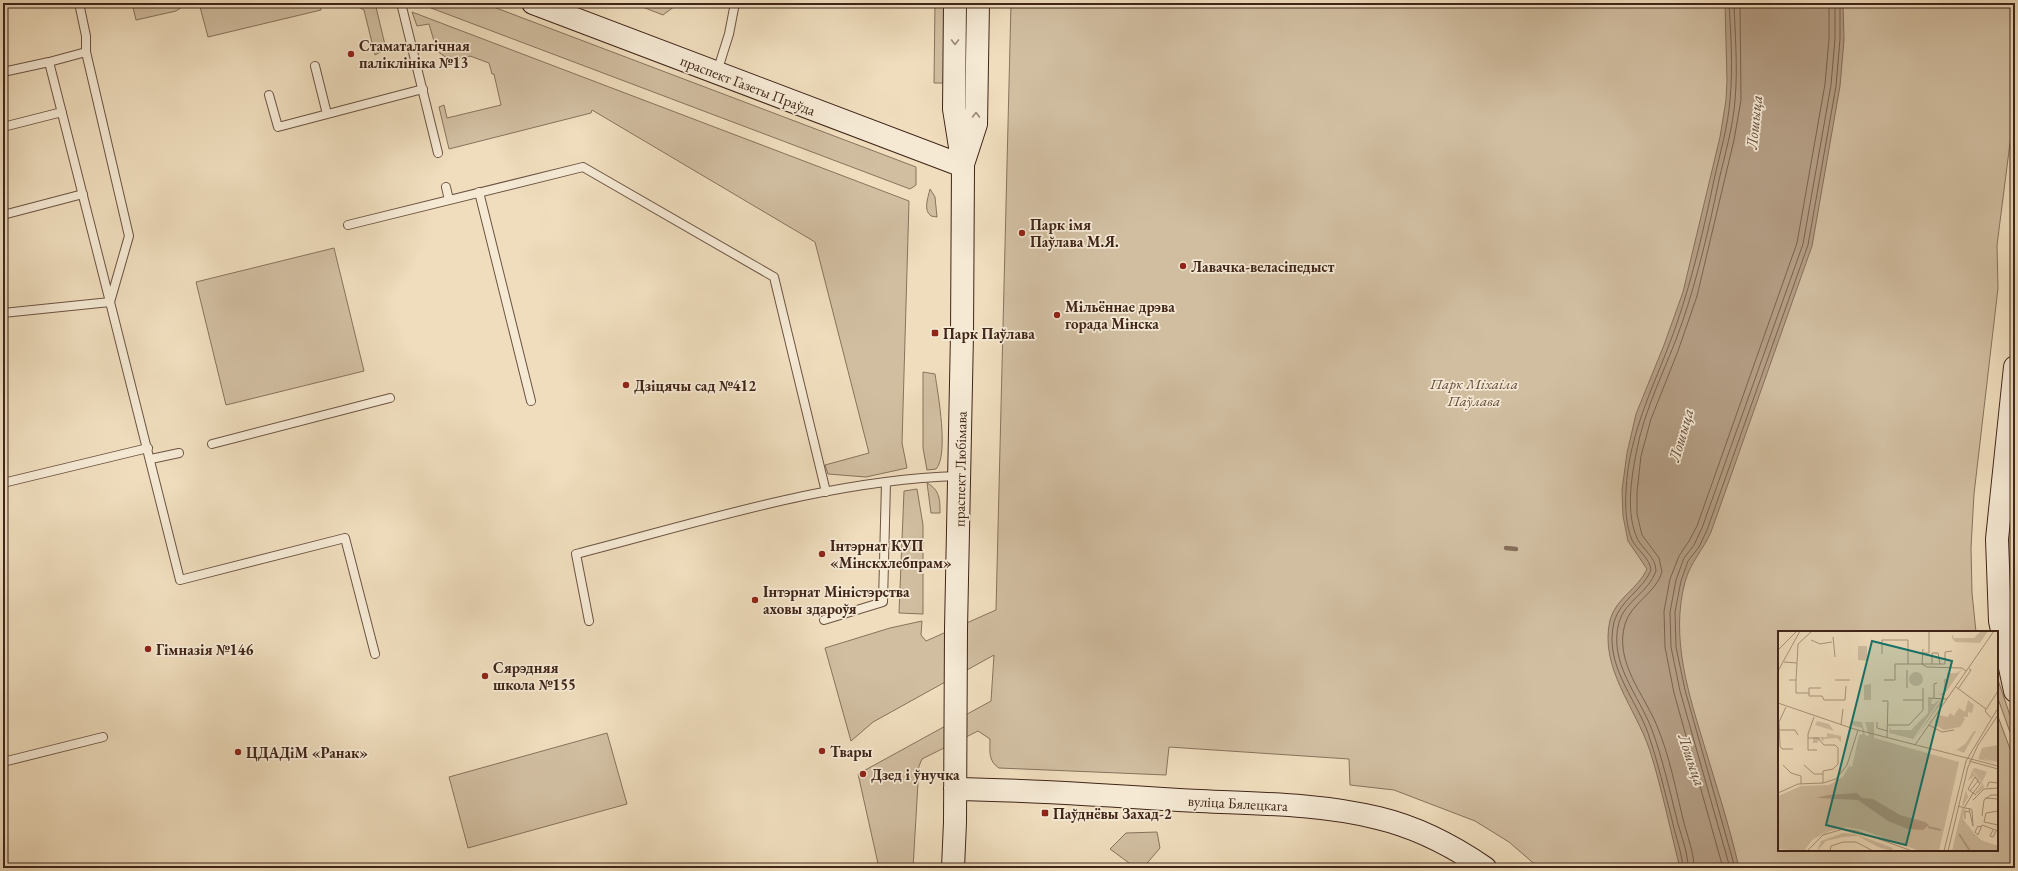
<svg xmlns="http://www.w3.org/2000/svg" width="2018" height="871" font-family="'EB Garamond',serif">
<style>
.green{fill:#d1bea1;stroke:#88725d}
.water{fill:#b49e85;stroke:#866e5a}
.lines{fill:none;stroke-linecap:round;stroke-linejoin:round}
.shore{stroke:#7a624f;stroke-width:1}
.stream{stroke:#866e5a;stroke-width:4.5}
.lane-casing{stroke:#6c5342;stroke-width:10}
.secondary-casing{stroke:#402519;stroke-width:24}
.lane{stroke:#f5e9d4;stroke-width:8}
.secondary{stroke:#f5e9d4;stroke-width:22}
.oneway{stroke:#9a8776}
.poi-dot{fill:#8f2418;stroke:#f5e9d4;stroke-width:1.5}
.labels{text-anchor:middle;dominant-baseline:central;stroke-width:3.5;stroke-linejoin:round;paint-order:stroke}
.poi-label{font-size:15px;font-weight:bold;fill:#402519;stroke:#f5e9d4;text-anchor:start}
.street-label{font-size:15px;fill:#402519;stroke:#f5e9d4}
.park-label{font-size:15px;font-style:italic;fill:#644b3b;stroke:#f5e9d4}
.water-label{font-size:16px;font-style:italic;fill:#634939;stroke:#f5e9d4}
.inset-river{fill:none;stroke:#b49e85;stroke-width:2}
.inset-road{fill:none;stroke:#a9937b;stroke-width:1}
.view{fill:#0f766e;fill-opacity:0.15;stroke:#0f766e;stroke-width:2}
.inset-edge{fill:none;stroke:#402519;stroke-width:2}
</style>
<rect width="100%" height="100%" fill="#efddbd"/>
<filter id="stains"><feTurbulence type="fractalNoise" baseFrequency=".005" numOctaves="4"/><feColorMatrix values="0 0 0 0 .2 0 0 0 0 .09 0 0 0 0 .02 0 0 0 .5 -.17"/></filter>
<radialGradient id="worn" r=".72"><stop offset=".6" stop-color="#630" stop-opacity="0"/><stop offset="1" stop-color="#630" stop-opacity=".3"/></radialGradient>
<!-- green -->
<path class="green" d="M132,3h56l-12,8 -40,9z
M199,3h121l1,7 -113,27z
M351,3h24l11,46 -11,6 -11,-45z
M433,3h50l433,164v18l-6,4 -479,-181z
M632,3h47l-16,12z
M935,3h10l-1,80h-10z
M1011,3h1004v101l-18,141 1,43 -24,206 -3,54 1,45 4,39h-197v218h218v-136l18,48v106h-476l-30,-26 -34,-21 -81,-31 -44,-5 -1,-26 -180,-12 -3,28 -167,-7c-11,-7 -9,-17 -9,-29l-12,-8 -56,28 -3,7 -6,102h-34l-21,-94 133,-73 3,-46 -121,67 -22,19 -26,-93 65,-20 32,-7 -1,14 5,6 70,-31z
M412,12l497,189 -7,242 5,25 -41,9 -38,-3 -3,-9 44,-12 -54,-211 -223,-132 -1,3 -142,36 -10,-42 5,-2 3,13 54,-13 -7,-31h-2l-3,-11 -19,-7 -19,5 -14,-10 -8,-27 -12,2z
M930,189l5,8 2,20 -6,-1c-8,-6 -3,-18 -1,-27z
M334,248l30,123 -138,34 -30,-123z
M923,372l12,2c3,20 14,81 1,95l-9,1 -4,-22z
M927,483c13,7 13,17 13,30h-9z
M917,489l6,36v89l-24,-1 5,-122z
M1997,677l18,53v16l-18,-50z
M607,733l20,71 -159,44 -19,-71z
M1157,832l3,16 -17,20h-7l-26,-19 16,-16z"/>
<!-- water -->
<path class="water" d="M1725,3h118l1,37 -4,46 -28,160 -101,286c-8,18 -21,31 -26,50 -15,56 4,113 20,166 12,40 25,80 34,120h-59c-10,-39 -18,-79 -30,-117 -14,-43 -51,-83 -40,-131 6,-22 28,-31 37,-51l-19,-28 -5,-25 -1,-26 5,-37 9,-39 28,-69 19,-53 37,-155 6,-37 1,-19z"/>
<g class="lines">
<!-- shore -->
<path class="shore" d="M1683,868c-1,-15 -7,-30 -10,-44 -8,-31 -15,-62 -25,-91 -14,-38 -44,-68 -34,-111 6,-22 29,-32 37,-52 -1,-12 -14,-20 -19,-30 -6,-14 -7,-33 -6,-48 2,-61 32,-113 51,-169 16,-47 27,-95 37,-143 6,-27 14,-54 16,-80 3,-32 1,-65 -1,-97
M1688,868c0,-15 -6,-30 -10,-44 -8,-32 -15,-64 -26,-94 -13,-35 -44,-67 -33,-108 6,-21 30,-30 37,-51 0,-14 -14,-22 -19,-33 -11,-25 -6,-58 -1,-84 8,-46 31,-87 46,-131 16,-47 27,-95 37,-143 6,-26 14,-53 16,-80 3,-32 0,-65 -1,-97
M1694,868c0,-15 -6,-30 -10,-45 -8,-32 -14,-66 -27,-97 -13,-32 -43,-64 -32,-102 6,-21 31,-31 37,-52l-3,-14 -17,-23 -5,-21v-22l4,-36 10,-37 27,-68 19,-55 37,-156 7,-40 -1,-97
M1723,868l-49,-175 -9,-46 -1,-36 6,-32 9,-23 10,-15 8,-15 100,-283 28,-159 4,-45v-36
M1730,868l-50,-177 -9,-44 -1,-35 6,-32 8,-22 10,-13 8,-17 101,-284 28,-159 4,-46v-36
M1735,868l-50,-178 -9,-43 -1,-35 6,-31 7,-20 11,-14 8,-17 101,-285 28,-159 4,-47v-36"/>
<!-- stream -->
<path class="stream" d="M1506,548l10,1"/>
<defs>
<path id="lane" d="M79,3l7,33v16l43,184 -19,66 70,278 165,-42 30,116
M401,3l37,150
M49,62l37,-10
M315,66l12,48
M3,72l46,-10 61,240 -107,11
M717,72l12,-38 6,-31
M269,95l9,32 145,-38
M3,127l59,-15
M446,187l3,13
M479,192l52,209
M3,215l80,-21
M348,225l235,-58 191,110 52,215
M212,444l178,-46
M151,459l28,-6
M3,483l145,-35
M824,620l59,-18 3,-120
M589,621l-13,-67c125,-32 252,-74 382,-78
M3,762l100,-25"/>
<path id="secondary" d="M533,3l430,163
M964,161l12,-37 2,-121
M2015,367l-18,172 3,82 15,70
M955,789c75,1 150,6 224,11 66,4 135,2 199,18 38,9 75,28 107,50
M953,868l2,-46 1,-193 6,-295 1,-168 -9,-57 1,-106"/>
</defs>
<!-- lane casing -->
<use href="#lane" class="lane-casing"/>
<!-- secondary casing -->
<use href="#secondary" class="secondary-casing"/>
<!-- lane -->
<use href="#lane" class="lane"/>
<!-- secondary -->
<use href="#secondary" class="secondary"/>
</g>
<!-- one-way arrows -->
<defs><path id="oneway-chevron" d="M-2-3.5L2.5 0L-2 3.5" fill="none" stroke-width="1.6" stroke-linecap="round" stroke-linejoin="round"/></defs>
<g class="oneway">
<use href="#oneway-chevron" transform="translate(955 42) rotate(90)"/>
<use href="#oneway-chevron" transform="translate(976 115) rotate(-89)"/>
</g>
<!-- markers -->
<g class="poi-dot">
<circle cx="351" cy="54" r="4"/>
<circle cx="1022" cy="233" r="4"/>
<circle cx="1183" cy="266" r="4"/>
<circle cx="1057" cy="315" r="4"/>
<rect x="931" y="329" width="8" height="8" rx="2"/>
<circle cx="626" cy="385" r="4"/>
<circle cx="822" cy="554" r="4"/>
<circle cx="755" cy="600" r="4"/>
<circle cx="148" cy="649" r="4"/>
<circle cx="485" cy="676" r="4"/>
<circle cx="822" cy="751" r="4"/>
<circle cx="238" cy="752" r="4"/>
<circle cx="863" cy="774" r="4"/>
<rect x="1041" y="809" width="8" height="8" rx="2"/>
</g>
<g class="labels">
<!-- poi labels -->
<g class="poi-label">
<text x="359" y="45">Стаматалагічная<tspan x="359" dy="17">паліклініка №13</tspan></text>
<text x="1030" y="224">Парк імя<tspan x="1030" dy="17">Паўлава М.Я.</tspan></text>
<text x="1191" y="266">Лавачка-веласіпедыст</text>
<text x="1065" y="306">Мільённае дрэва<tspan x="1065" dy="17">горада Мінска</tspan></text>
<text x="943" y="333">Парк Паўлава</text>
<text x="634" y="385">Дзіцячы сад №412</text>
<text x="830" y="545">Інтэрнат КУП<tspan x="830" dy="17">«Мінскхлебпрам»</tspan></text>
<text x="763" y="591">Інтэрнат Міністэрства<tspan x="763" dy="17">аховы здароўя</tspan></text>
<text x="156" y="649">Гімназія №146</text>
<text x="493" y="667">Сярэдняя<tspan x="493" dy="17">школа №155</tspan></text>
<text x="830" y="751">Твары</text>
<text x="246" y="752">ЦДАДіМ «Ранак»</text>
<text x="871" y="774">Дзед і ўнучка</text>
<text x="1053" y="813">Паўднёвы Захад-2</text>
</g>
<!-- street labels -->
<g class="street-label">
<text transform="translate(748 85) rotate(21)">праспект Газеты Праўда</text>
<text transform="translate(960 469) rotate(-89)">праспект Любімава</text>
<text transform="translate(1238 803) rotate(3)">вуліца Бялецкага</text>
</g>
<!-- park labels -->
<g class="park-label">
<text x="1474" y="383">Парк Міхаіла<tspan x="1474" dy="17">Паўлава</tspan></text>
</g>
<!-- water labels -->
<g class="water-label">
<text transform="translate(1754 122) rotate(-84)">Лошыца</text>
<text transform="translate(1681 435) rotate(-74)">Лошыца</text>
<text transform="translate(1692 760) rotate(71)">Лошыца</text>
</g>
</g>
<!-- overview -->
<g transform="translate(1778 631)">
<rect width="220" height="220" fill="#efddbd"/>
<path d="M203,0h7l-8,12 -25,-1 -3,-4v-4l2,4h20zM80,15h9v15l-9,-1zM184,38l-18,26h-5l5,-3v-13h4l-1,-6h10zM131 48a7 7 0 1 1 14 0a7 7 0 1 1-14 0ZM93,53v16h-7v-15zM163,67l-28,41 -24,-6 1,-7 1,4h20l17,-17v-14h4l-1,5h3zM163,69l2,1 -29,39zM190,69l6,5 -2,8 -4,-1v5h-5l2,2 -5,8 -16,3 -7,-4 -2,-5 4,-6 9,2 2,-4 4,3 5,-8 6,4zM39,90l12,3 5,7 -19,-6zM73,90l11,1 3,13 4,1 -4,-14h9v16l85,24 -20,89h-19l-58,-21 -16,-3 -16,4 -16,8 11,-7 13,-4 -14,4 -12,8 -8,11 -26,-2v-53l23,-10 28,-1 14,-8 6,-11 3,1 7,-32 4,-1 -1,-6 -10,-3zM196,100h2l-12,22 -7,-3 -2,2v-1l10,-7zM49,102l14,3v6l-4,-4 -13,1 -1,2 -3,-3 -3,5h-4v-6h14zM220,114v17l-15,-3 15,5 -20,-5 4,-11zM197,137l12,4 -5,10 -10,-12zM194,140l11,13 1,4 -7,6 -2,-1 7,-8 -8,-9 -6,5 -2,9 2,7 -5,9 -1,-1 6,-24zM184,177l3,1 -2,10 10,13 8,8 17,6v5h-46zM65,202l12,1 38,14 -1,3 -14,-4 -20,-11 -15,1zM65,202v4l-17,4 -9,10 4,-10z" fill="#d1bea1"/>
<path d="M79,162l5,5 11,1 27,16 25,7 4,3 -6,5 -15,-1 -20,-8 -30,-21 -42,-2 12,-3z" fill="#b49e85"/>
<path class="inset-river" d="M150,196l13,3M181,203l11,17"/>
<path class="inset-road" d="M169,0h26M55,6l2,20M33,9l9,4 12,-2M145,18l-1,15h23v-12l7,-1M0,19l19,-19M145,22h6v-22M104,23v-14h26v24M6,31l13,1 1,-19 14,-13M154,33v-11h6l2,11M129,39v18M0,40l22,-40M11,49h7v13h13M18,49l1,-17M57,49h15M106,49h11v-16h27l5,3 35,1 4,3M178,56l30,22M43,57h-12v8h13l2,4h21l1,-14M180,58l13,-19 -2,-1M150,67l19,1M156,67v-14l3,-1M125,69h20M104,70h6l-1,37M0,72l76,26 144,37M8,76l-7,15 1,24 2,3h11M36,86l-6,17v16h9M213,87l-6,-7 13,-20M99,91v6l11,3M63,94l2,-16M110,94h21l14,-15v-22M151,94l13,7 12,-2M2,99h15l3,5M30,107h10l6,7h11l3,3v16l-5,5 -10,2v12M137,114l79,-114M191,130l29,8M5,134l8,8 10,3v8M26,134l10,9h9M209,156l2,-5 9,1M192,160l8,-10M0,162l20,-9 25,-1 13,-4 11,-14 11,-35M207,167l13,1M195,169l11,-11 14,-1M180,175l7,2 6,1 1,1 1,16 -4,-17M186,177l9,-15 7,-9 -5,-7 -7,12 1,1 4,3 3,2M220,180l-12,2 -2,9 14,3M204,185l2,-16 7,-5h7M187,188v-8l4,1M215,199l-3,6 3,1 3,-6M200,204l4,-10 16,6M200,204l-3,-3 3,-6 3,1M29,220l16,-16 20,-6 14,2 55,20M52,220l1,-5 12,-4h13l17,9M166,220l22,-90 32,-53M170,220l20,-84 10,-22 20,-30"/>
<path class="view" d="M94,10l80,20 -46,184 -80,-20z"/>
<rect width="220" height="220" class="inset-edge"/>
</g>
<!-- margin -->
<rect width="2018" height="871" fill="none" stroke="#efddbd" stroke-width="16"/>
<rect x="4" y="4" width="2010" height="863" fill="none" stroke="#402519" stroke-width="2"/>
<rect x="8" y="8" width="2002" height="855" fill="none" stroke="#402519"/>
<rect width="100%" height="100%" filter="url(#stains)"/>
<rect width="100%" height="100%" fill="url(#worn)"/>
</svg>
